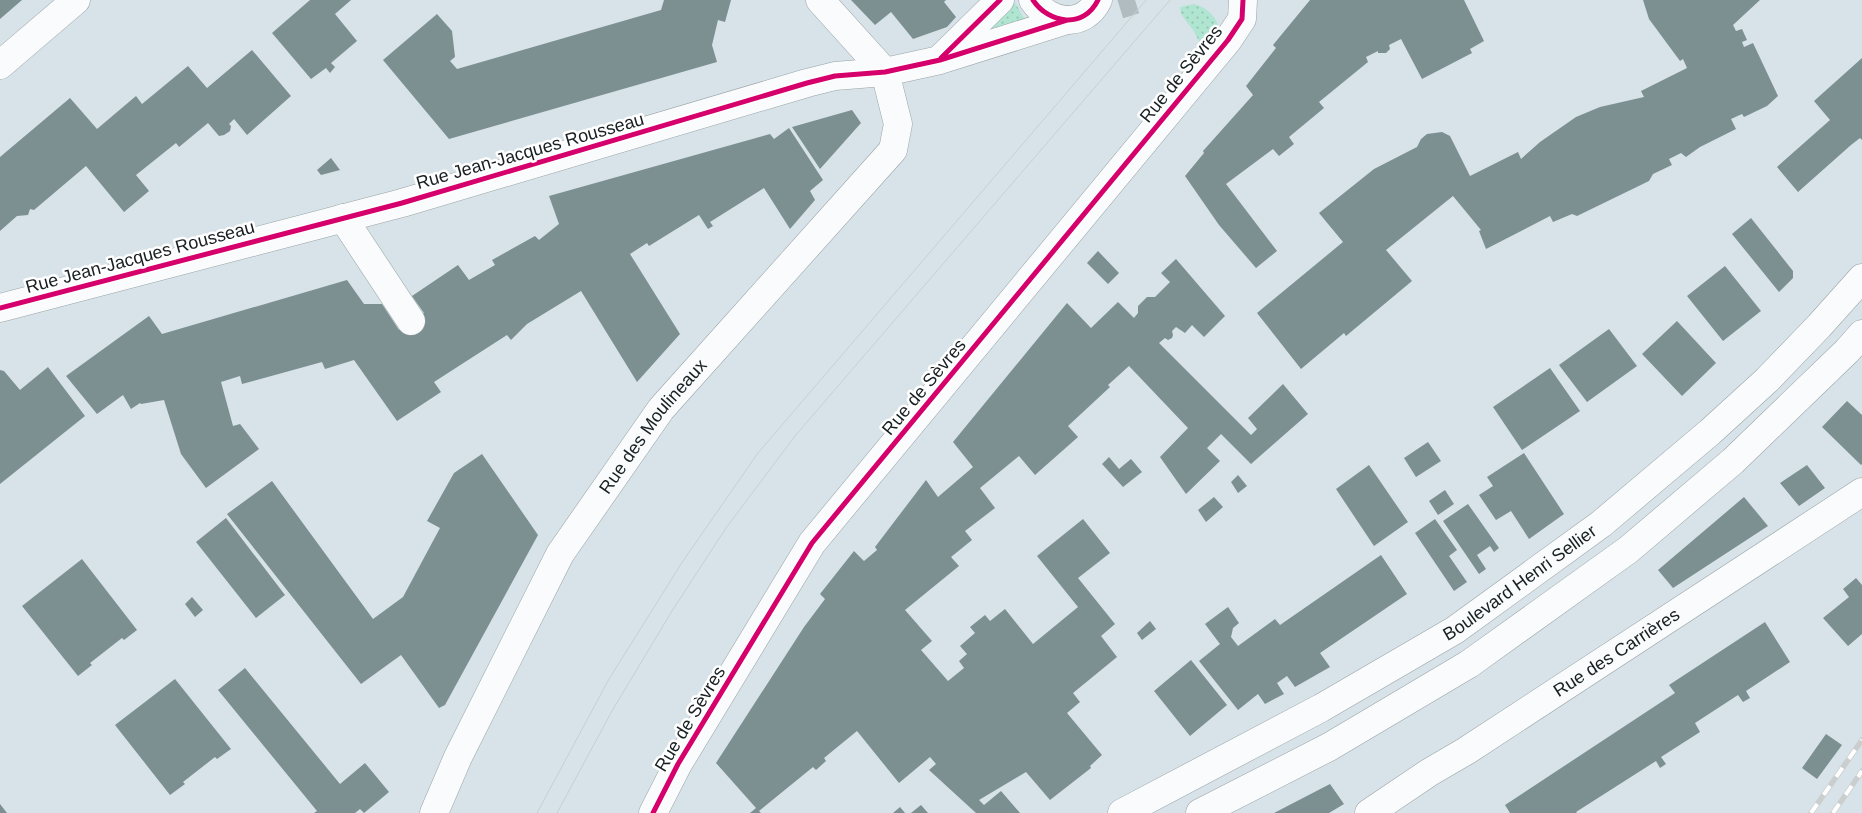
<svg xmlns="http://www.w3.org/2000/svg" width="1862" height="813" font-family="Helvetica,sans-serif">
<style>
.grass{fill:url(#grass-dots)}
.building{fill:#7c8f91}
.lines{fill:none;stroke-linecap:round;stroke-linejoin:round}
.minor-tunnel{stroke:#b1bcc0;stroke-width:28;stroke-dasharray:28 14;stroke-linecap:butt}
.minor-casing{stroke:#9aa3a7;stroke-width:29}
.major-casing{stroke:#9aa3a7;stroke-width:29}
.minor{stroke:#f9fbfc;stroke-width:28}
.major{stroke:#f9fbfc;stroke-width:28}
.tram{stroke:#cacecf;stroke-width:1}
.rail-casing{stroke:#cacecf;stroke-width:5.5}
.rail{stroke:#fff;stroke-width:4;stroke-dasharray:11;stroke-linecap:butt}
.cycleway-casing{stroke:#fff;stroke-width:8}
.cycleway{stroke:#d6006c;stroke-width:5}
.labels{text-anchor:middle;dominant-baseline:central;stroke-width:5;stroke-linejoin:round;paint-order:stroke}
.street-label{font-size:18px;fill:#171f22;stroke:#fff}
</style>
<defs>
<pattern id="grass-dots" width="8" height="8" patternUnits="userSpaceOnUse" patternTransform="scale(1.25)"><rect width="8" height="8" fill="#afe5d1"/><path d="M2 2h.1M6 6h.1" fill="none" stroke="#96c4b3" stroke-width="1.8" stroke-linecap="round"/></pattern>
</defs>
<rect width="100%" height="100%" fill="#d7e3e8"/>
<!-- grass -->
<path class="grass" d="M1012,1l4,3 9,16 -37,15 -1,-5z
M1194,4c15,4 22,13 27,28l-15,22 -13,-24 -12,-16 -1,-7z"/>
<!-- building -->
<path class="building" d="M0,0h22l-22,19z
M310,0h41l-16,14 22,27 -26,22 4,4 -5,6 -4,-5 -15,11 -39,-46z
M664,0h67l-6,22 -7,-2 -6,25 5,17 -268,77 -66,-79 54,-46 15,17 3,26 -5,4 7,8 204,-59z
M851,0h95l-2,2 12,15 -9,10 -34,12 -22,-27 -16,13z
M1310,0h154l20,41 -14,8 2,4 -50,26 -21,-40 -12,6 1,4 -4,4h-8v-2l-12,6 2,5 -49,40 5,6 -35,29 5,7 -15,12 -6,-7 -47,35 51,67 -21,17 -37,-43 -34,-49 19,-23 -1,-2 50,-56 -7,-9 30,-38 -3,-3z
M1643,0h117l-27,25 3,6 6,-2 5,11 -5,2 2,5 9,-4 25,53 -11,10 -23,11 -2,-3 -11,5 5,10 -36,18 -14,10 -5,-4 -12,6 3,6 -19,9 -4,7 -72,35 -5,-2 -19,8 -3,-6 -64,33 -7,-18 2,-1 -28,-34 -67,54 26,31 -66,55 -2,-3 -43,36 -44,-56 86,-71 -24,-29 55,-44 43,-22 4,-8 6,-5 15,-2 8,4 20,40 48,-24 3,7 19,-17 36,-25 24,-10 44,-10 -3,-6 46,-23 -4,-9 -3,2 -31,-42z
M252,50l39,46 -44,39 -13,-16 -5,5 2,2 -1,5 -6,4 -5,1 -11,-13 -29,24 -3,-4 -40,32 13,16 -25,21 -38,-46 -52,44 -4,-1 -2,6 -11,1 -17,15v-74l70,-59 27,31 39,-33 6,8 46,-38 19,22z
M1862,58v82l-2,-2 -9,7 -53,47 -21,-25 53,-47 -16,-19z
M852,110l9,13 -41,46 -28,-42z
M789,128l34,52 -13,11 5,9 -25,29 -26,-41 -54,34 3,4 -5,3 -9,-14 -50,31 -2,-3 -17,11 50,80 -43,48 -56,-91 -54,33 -16,16 -4,-5 -73,47 7,10 -44,29 -43,-61 -29,9 -3,-7 -80,22 -2,-8 -19,6 12,44 7,-2 19,25 -53,39 -25,-34 -17,-54 -23,4 -1,-1 -9,6 -8,-14 -26,19 -31,-38 83,-60 13,18 185,-54 17,24h18l17,26 25,-17 -12,-17 46,-31 11,15 26,-15 -3,-5 43,-24 4,4 20,-16 -10,-28 221,-62 4,5z
M331,158l9,12 -19,5 -4,-5z
M1751,218l42,53v7l-14,14 -47,-58z
M1098,251l21,22 -11,11 -21,-21z
M1176,259l49,57 -21,21 -12,-12 -7,8 -9,-6 -4,4 1,4 -1,3 -4,2 -3,-2 -6,5 92,92 6,-6 -9,-11 35,-34 25,30 -57,50 -30,-30 -14,14 13,13 -34,33 -26,-37 28,-29 -59,-62 -21,19 2,2 -42,39 10,11 -43,38 -16,-19 -39,32 15,20 -30,23 7,9 -21,17 8,9 -54,44 27,31 -11,9 27,31 16,-13 -5,-7 8,-7 -7,-8 15,-13 -5,-6 15,-12 5,6 15,-12 28,35 45,-37 -41,-51 46,-37 27,34 -32,25 37,46 -14,12 16,21 -44,36 7,9 -13,11 35,42 -12,11 1,2 -41,32 -24,-28 -47,28 5,5 17,-14 19,22h-44l-47,-43 7,-6 -6,-7 -31,26 -42,-52 -33,27 2,3 -10,9 -3,-3 -54,44 2,2h-11l6,-5 -40,-45 88,-136 21,-28 -5,-5 34,-43 10,10 13,-11 -2,-3 51,-67 12,17 35,-30 -20,-25 114,-139 24,25 27,-26 16,16 4,-5v-7l9,-9h8l15,-15 -9,-9z
M1725,266l36,45 -38,30 -36,-45z
M1677,321l39,42 -34,33 -40,-42z
M1609,329l28,37 -50,36 -28,-37z
M48,367l37,49 -85,68v-114l4,1 16,19z
M1550,368l30,43 -58,39 -29,-43z
M1847,401l15,14v49l-1,1 -39,-38z
M1428,442l13,19 -25,16 -12,-19z
M1524,453l40,61 -35,25 -18,-28 -15,9 -17,-25 14,-9 -6,-9z
M482,454l56,81 -93,170 -6,3 -38,-53 -40,29 -134,-170 45,-33 101,138 30,-22 37,-69 -13,-7 27,-48z
M1109,457l10,12 12,-10 11,13 -19,15 -21,-23z
M1369,465l39,57 -34,24 -38,-57z
M1807,465l18,23 -26,18 -19,-23z
M1238,475l9,11 -9,7 -7,-11z
M1445,490l9,14 -16,11 -9,-14z
M1214,497l9,10 -17,15 -8,-12z
M1744,497l24,29 -95,62 -15,-18z
M1468,504l31,44 -5,4 -4,-6 -13,9 9,14 -7,5 -36,-53z
M226,518l59,77 -29,23 -60,-76z
M1435,519l22,31 -8,6 18,26 -13,9 -39,-58z
M1381,555l26,39 -87,59 10,14 -35,20 -8,-11 -10,7 7,11 -19,10 -7,-10 -20,16 -39,-49 21,-17 -15,-20 23,-17 11,16 -6,5 -2,9 7,9 37,-27 5,6z
M82,559l55,71 -13,10 -2,-2 -32,25 2,2 -14,11 -56,-70z
M1856,578l6,7v49l-14,12 -25,-28 26,-21 -6,-8z
M192,597l11,13 -8,7 -10,-13z
M1150,621l6,8 -14,11 -5,-7z
M1765,622l25,40 -44,29 4,7 -7,4 -5,-7 -43,28 5,9 -39,25 5,7 -6,4 -4,-7 -80,51 1,1h-67l-5,-8 170,-112 -6,-8z
M1191,660l36,45 -37,31 -36,-45z
M245,668l95,116 25,-21 24,29 -25,21 -4,-4 -5,4h-41l3,-2 -99,-121z
M175,679l56,70 -14,10 -2,-2 -32,25 2,2 -15,11 -55,-70z
M1826,734l16,11 -25,34 -15,-11z
M1330,784l14,20 -15,9h-55z
M0,804l7,9h-7z
M921,805l7,8h-17z
M900,807l5,6h-12z"/>
<g class="lines">
<!-- minor-tunnel -->
<path class="minor-tunnel" d="M1119,5l16,-5"/>
<defs>
<g id="minor">
<path d="M1033,0c16,24 51,29 65,0"/>
<path d="M942,57l58,-57"/>
<path d="M0,65l76,-65"/>
<path d="M343,218l68,103"/>
<path d="M0,308l402,-105 405,-120 28,-7 50,-4 55,-12 127,-40"/>
<path id="s1" d="M434,813l24,-56 102,-203 101,-145 232,-259 5,-26 -13,-52 -65,-72"/>
<path d="M653,813l25,-49 134,-221 416,-503 14,-21 1,-19"/>
<path id="s2" d="M1369,813l61,-41 36,-21 396,-259"/>
</g>
<g id="major">
<path id="s3" d="M1122,813l199,-105 134,-78 146,-106 109,-92 57,-52 52,-54 43,-48"/>
<path d="M1200,813l129,-66 140,-83 159,-114 105,-89 114,-110 15,-17"/>
</g>
</defs>
<!-- minor casing -->
<use href="#minor" class="minor-casing"/>
<!-- major casing -->
<use href="#major" class="major-casing"/>
<!-- minor -->
<use href="#minor" class="minor"/>
<!-- major -->
<use href="#major" class="major"/>
<!-- tram -->
<path class="tram" d="M537,813l72,-134 74,-118 75,-108 388,-453
M557,813l55,-102 60,-100 54,-83 69,-92 375,-436"/>
<defs>
<path id="rail" d="M1811,813l51,-73
M1833,813l29,-42"/>
</defs>
<!-- rail casing -->
<use href="#rail" class="rail-casing"/>
<!-- rail -->
<use href="#rail" class="rail"/>
<defs>
<path id="cycleway" d="M1033,0c16,24 51,29 65,0
M941,58l59,-58
M0,308l402,-105 405,-120 28,-7 50,-4 55,-12 127,-40
M653,813l25,-49 134,-221 416,-503 14,-21 1,-19"/>
</defs>
<!-- cycleway casing -->
<use href="#cycleway" class="cycleway-casing"/>
<!-- cycleway -->
<use href="#cycleway" class="cycleway"/>
</g>
<g class="labels">
<!-- street labels -->
<g class="street-label">
<text transform="translate(1181 74) rotate(-51)">Rue de Sèvres</text>
<text transform="translate(530 151) rotate(-16)">Rue Jean-Jacques Rousseau</text>
<text transform="translate(140 257) rotate(-15)">Rue Jean-Jacques Rousseau</text>
<text transform="translate(924 387) rotate(-50)">Rue de Sèvres</text>
<text stroke="none"><textPath href="#s1" startOffset="446">Rue des Moulineaux</textPath></text>
<text stroke="none"><textPath href="#s3" startOffset="460">Boulevard Henri Sellier</textPath></text>
<text stroke="none"><textPath href="#s2" startOffset="295">Rue des Carrières</textPath></text>
<text transform="translate(690 719) rotate(-59)">Rue de Sèvres</text>
</g>
</g>
</svg>
